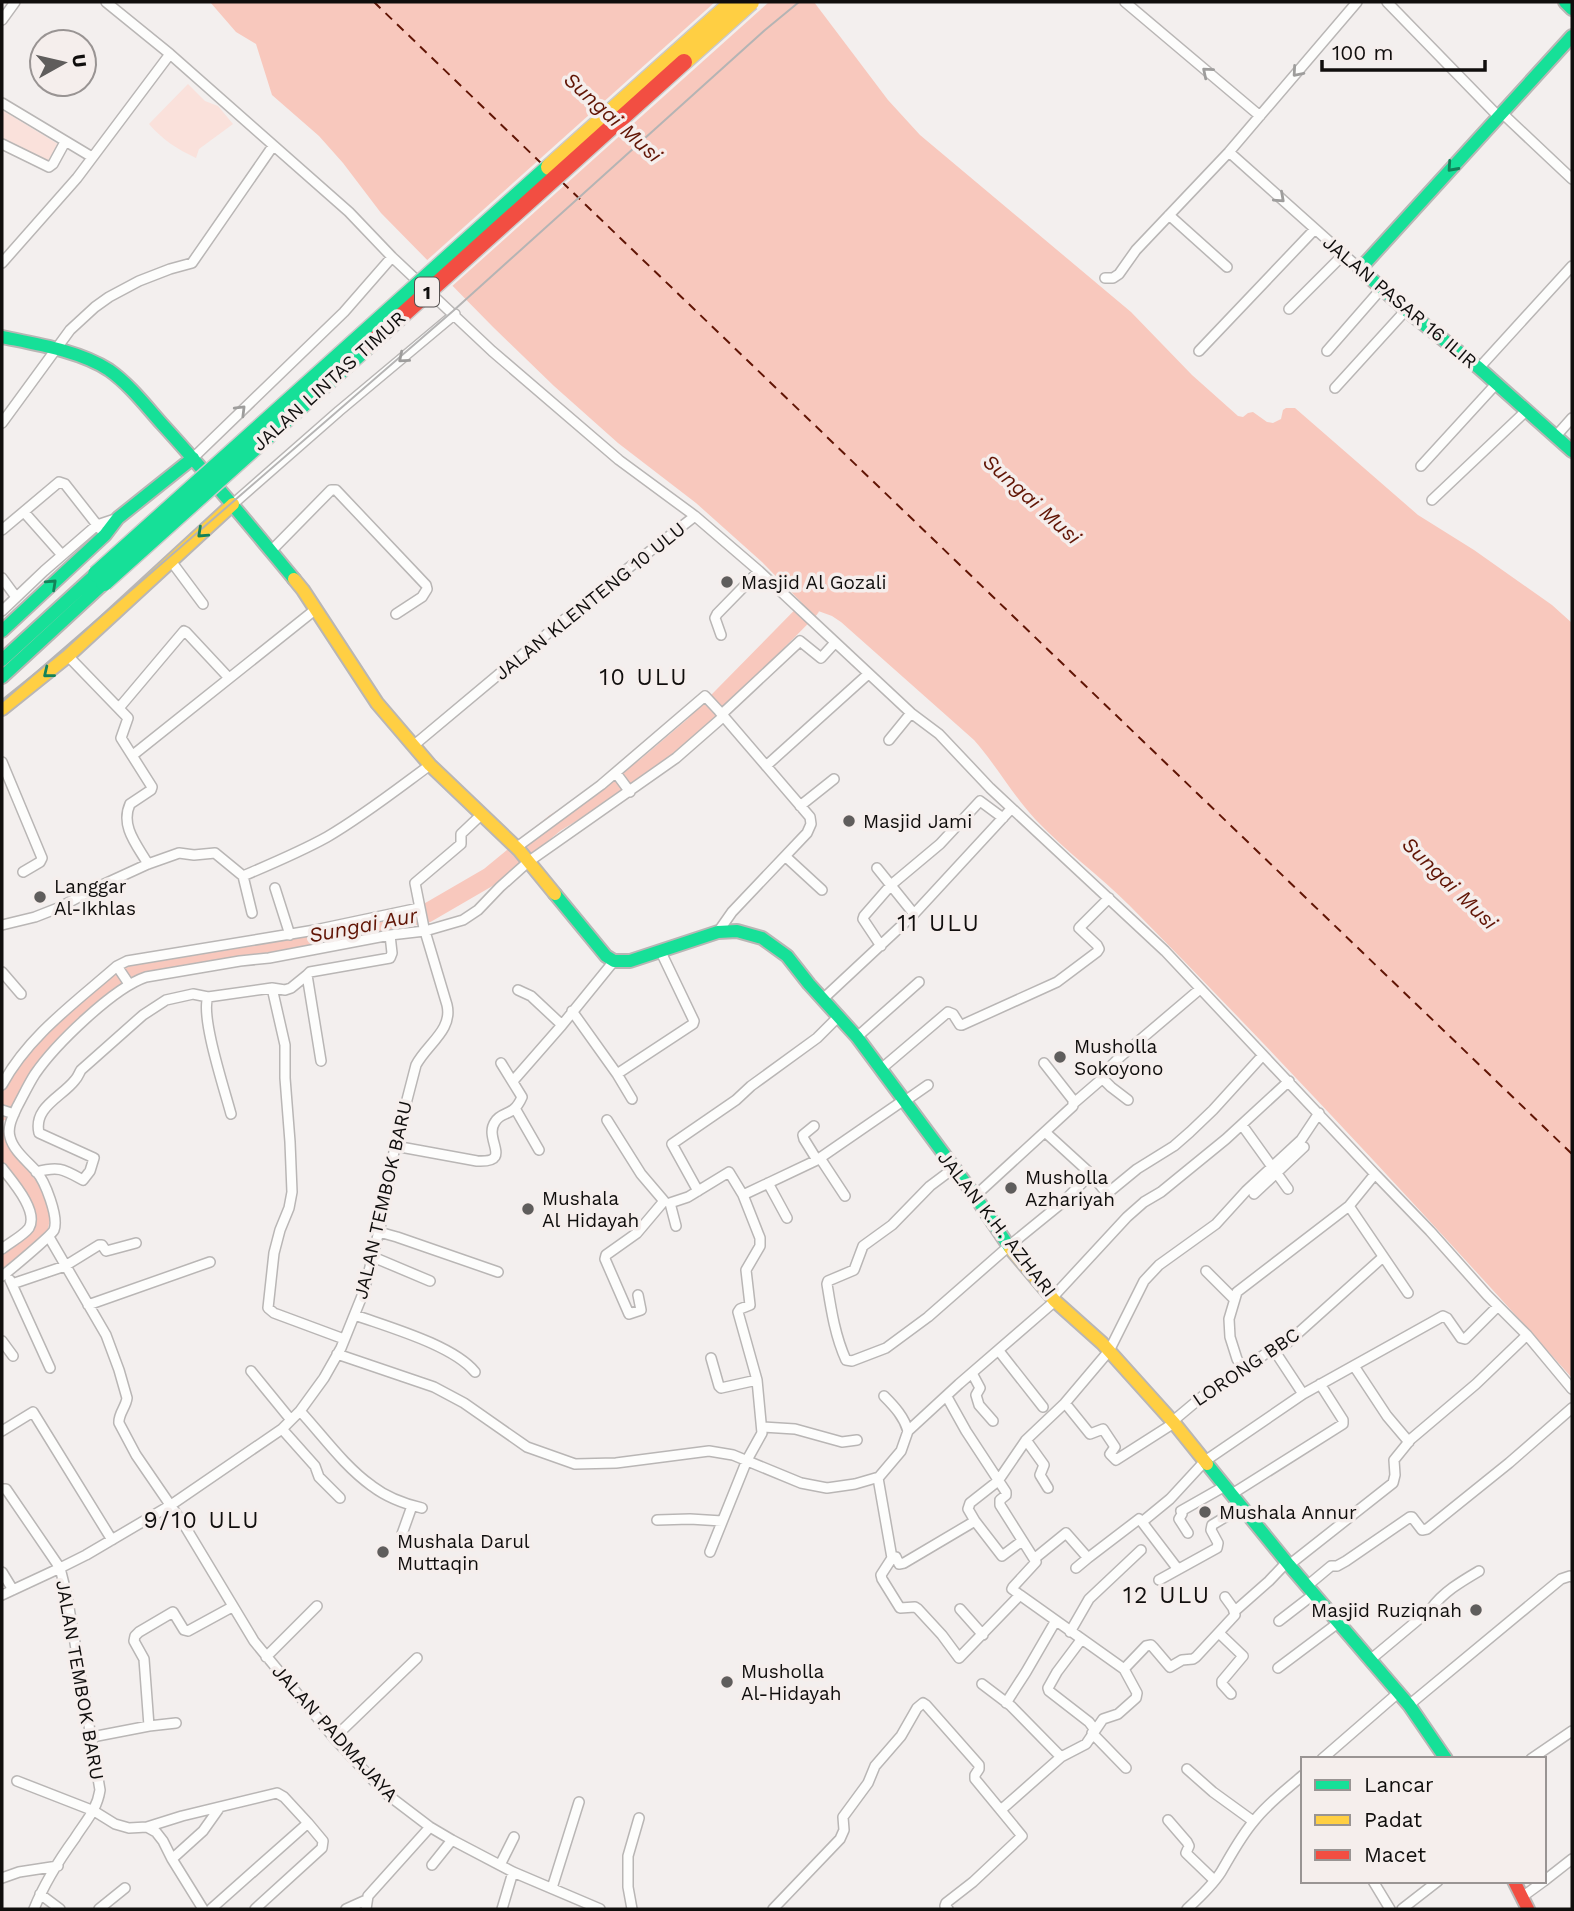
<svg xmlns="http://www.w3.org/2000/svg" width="1574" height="1911" font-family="'Work Sans',sans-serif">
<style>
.green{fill:#fae1db}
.water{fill:#f8c8bd}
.pier{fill:#f3efee}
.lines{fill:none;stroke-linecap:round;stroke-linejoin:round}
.river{stroke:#f8c8bd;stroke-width:19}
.ferry{stroke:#611505;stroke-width:2;stroke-dasharray:9 7;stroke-linecap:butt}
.street-casing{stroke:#b9b6b5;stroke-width:12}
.fast-casing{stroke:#b9b6b5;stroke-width:16}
.slow-casing{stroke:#b9b6b5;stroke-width:16}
.jam-casing{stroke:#b9b6b5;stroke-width:16}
.street{stroke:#fdfdfc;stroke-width:9}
.fast{stroke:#16e098;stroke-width:12}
.slow{stroke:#ffcf43;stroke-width:12}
.jam{stroke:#f24e42;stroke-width:12}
.tram{stroke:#b5b4b4;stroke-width:2}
.fast-bridge-casing{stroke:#cbc9c8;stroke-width:19;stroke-linecap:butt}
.slow-bridge-casing{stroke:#cbc9c8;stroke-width:19;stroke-linecap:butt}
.jam-bridge-casing{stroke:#cbc9c8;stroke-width:19;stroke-linecap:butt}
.fast-bridge{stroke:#16e098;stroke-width:16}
.slow-bridge{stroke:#ffcf43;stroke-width:16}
.jam-bridge{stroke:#f24e42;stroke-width:16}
.oneway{stroke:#9e9d9c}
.oneway2{stroke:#138259}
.poi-dot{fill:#5f5d5c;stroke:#f5eeec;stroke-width:2.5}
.labels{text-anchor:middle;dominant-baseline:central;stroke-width:7;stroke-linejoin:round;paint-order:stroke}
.shield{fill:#f5eeec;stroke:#555150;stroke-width:2}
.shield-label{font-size:18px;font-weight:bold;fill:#100e0d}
.street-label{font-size:19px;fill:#100e0d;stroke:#f5eeec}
.poi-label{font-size:19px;fill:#100e0d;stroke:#f5eeec;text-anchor:start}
.water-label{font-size:21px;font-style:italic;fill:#611505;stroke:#f5eeec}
.quarter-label{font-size:23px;letter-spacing:2px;fill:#100e0d;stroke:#f5eeec}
</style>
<rect width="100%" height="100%" fill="#f3efee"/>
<!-- green -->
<path class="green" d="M188,84l17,17 13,5 15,18 -34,25 -3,9c-19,-9 -33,-18 -47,-34z
M2,110l56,34 -11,19 -45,-25z"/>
<!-- water -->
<path class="water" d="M210,2h604l74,98 32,35 211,177 61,63 46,41 5,1 5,-4 5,-1 14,10 6,1 8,-4 2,-9 3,-2h9l123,107 56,35 78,55 20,18v755c-144,-161 -291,-319 -443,-473 -30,-30 -65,-55 -94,-86 -23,-25 -39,-54 -61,-79l-133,-118 -9,-6 -22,-8 -8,-5 -40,-41 -66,-59 -78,-60 -64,-57 -61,-59 -112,-114 -38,-50 -24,-27 -47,-41 -16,-51 -20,-12z"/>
<!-- pier -->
<path class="pier" d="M715,2h54l-319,286 -25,-26z"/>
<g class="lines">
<!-- river -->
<path class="river" d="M2,1111l19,-41 28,-31 55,-53 21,-16 25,-6 64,-8 213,-43 62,-36 66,-54 91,-56 48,-41 116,-118
M2,1142l14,25 14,15 12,25 -3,19 -37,32"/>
<!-- ferry -->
<path class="ferry" d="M374,2l168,162
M562,182l1010,972"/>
<defs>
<path id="street" d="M106,2l64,52 179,158 43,45 100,94 127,109 76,56 -105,82 -177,148
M1125,2l135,114
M1387,2l111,114
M2,20l13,-18
M2,103l90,54
M1502,113l70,66
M2,144l47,23 4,-3 12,-22
M1229,152l131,117
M1169,215l58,52
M2,263l75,-85 93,-124
M1105,278h8l6,-4 17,-24 93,-98 128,-150
M1289,309l54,-54
M1199,351l116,-122
M1327,351l55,-63
M1479,368l93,-102
M1335,388l71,-78
M2,423l68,-93 25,-23 14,-10 30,-16 31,-12 22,-6 81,-117
M1556,436l16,-18
M193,458l151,-146 48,-55
M1421,466l75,-82
M1432,500l95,-90
M233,504l106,-93 116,-97
M24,512l38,43
M695,516l64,55 152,142 28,21 51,54 175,163 210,223 -26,32
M2,530l57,-48 6,2 40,51
M271,551l60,-61h5l90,95 1,4 -5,8 -26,17
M171,561l32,43
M2,578l14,19
M2,611l42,-40 53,-46 21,-7
M721,635l-6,-17 2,-4 42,-43
M68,656l60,62 -7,20 31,49 -1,3 -21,14c-10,22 7,41 18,60
M119,708l65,-77 2,1 43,46
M722,714l78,-73 21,17 11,-12
M889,740l22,-27
M133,755l183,-146
M2,762l40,96 -2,4 -17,10
M766,766l100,-90
M616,773l14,19
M800,806l34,-27
M517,847l84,-62 104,-89 14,15 91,106 1,7 -4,9 -75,79 -14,20
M785,856l37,34
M877,868l37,46
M243,876l9,37
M275,888l15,47
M2,925l33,-8 23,-9 42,-22 48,-22 31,-11 15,2 21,-2 28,23c28,-12 57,-24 84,-39 36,-21 69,-47 103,-72
M881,946l-18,-27 1,-3 27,-31 49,-41 40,-43 23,17
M117,966l12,18
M2,972l19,22
M272,988l13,57v33l5,64 2,50 -3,16 -9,22 -6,23 -6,55 6,5 70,26
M518,990l13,6 31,29
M824,998l90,-84 97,-105
M572,1011l45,63
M857,1037l62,-55
M321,1061l-14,-86 3,-3 80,-14 2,-5 -2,-18
M881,1069l67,-57 5,2 7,11h2l95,-43 40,-30 2,-3 -2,-4 -18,-17 30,-30
M513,1081l49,-56 52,-64
M2,1085c26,-49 74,-83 115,-119l10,-5 188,-31 104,-22
M632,1099l-15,-25 76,-50 1,-3 -34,-71
M1128,1100l-17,-13 -9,-9v-3l18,-18 80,-68
M905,1101l23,-16
M1074,1103l29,-25
M2,1110l12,4
M516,1110l23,40
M231,1114c-6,-23 -31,-98 -23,-117l64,-9 13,2 6,-2 16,-13
M607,1120l34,54 23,27 -27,32 -31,22 -1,4 24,55 12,-4 -3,-15
M1242,1125l46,64
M814,1126l-11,9 1,4 13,21
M1045,1132l46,42
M395,1146l82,15c37,2 6,-22 18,-39 7,-12 18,-4 27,-25l-21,-34
M820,1158l25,38
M2,1168c10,13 37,43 27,60 -6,8 -20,15 -27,21
M954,1168l-24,18 -38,39 -29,21 -9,24 -26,11 -1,3c4,25 8,52 19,76l6,1 34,-13 42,-31 81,-71 54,-44 28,-28 13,16 5,2 28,-23 37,-23 16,-14 23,-22 50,-55
M36,1172c23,-6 27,-3 47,8l7,-9 4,-13 -55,-25c-6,-26 23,-36 36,-53 3,-3 4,-7 6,-10l62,-55 23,-15 27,-6 15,3
M1375,1174l55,57 57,64 40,40 45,54
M768,1183l19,35
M698,1191l-26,-47 64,-44 15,-14 66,-48 21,-21
M1254,1194l50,-47
M743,1195l74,-35 87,-60
M975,1196l98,-90v-6l-29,-37
M676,1226l-6,-23 18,-6 41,-25 14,23 17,43v8l-14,24 4,35 -10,4 -2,3 19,68 -36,8 -2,-2 -8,-28
M379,1232l18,5 101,35
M49,1237l57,98 13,35 8,28c-1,9 -9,16 -8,25l17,32 50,73 68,113 80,97 50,54 46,35 22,13 61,32 87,37
M373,1257l57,24
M1206,1271l28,28
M2,1276c7,-5 49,-40 52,-46 5,-13 -9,-49 -18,-59 -9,-10 -23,-21 -26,-34 -3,-10 3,-21 7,-30 6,-11 11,-22 18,-33 20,-29 78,-86 111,-97l94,-16 29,-3 121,-23 35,-4 38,-11 15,-10 22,-23 28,-25 148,-104 48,-42
M10,1280l40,88
M12,1284l53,-18 34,-21h3l4,6 4,-1 26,-7
M1053,1297l74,-80 17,-15 17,-10 65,-53 63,-58
M88,1305l122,-43
M355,1315c33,12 98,30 120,57
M2,1341l11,15
M1274,1350l29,44
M999,1351l44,56
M337,1354l97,33 30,16 63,44 48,17 41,-1 93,-12 24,4 68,28 26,5 28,-4 24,-7 22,-26 7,-20 51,-47 96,-83
M1354,1366l33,50 22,26
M1244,1370l-7,-11 -7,-22 -1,-18 8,-27 112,-86 59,87
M251,1371l40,49
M972,1373l8,15 -4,7 3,10 14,16
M884,1396c11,11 20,21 24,35
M947,1397l19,34 40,61v3l-6,5v5l36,57 -23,25 -1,2 8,6
M300,1411c23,25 44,55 72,75 13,10 33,18 50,22
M1173,1421l31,-26 40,-25 21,-16 21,-10 97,-87
M1174,1423l-58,37 -6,-6 5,-7 -12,-18 -13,5 -25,-31 44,-52 35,-70 15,-16 57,-41 30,-33 55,-51 18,-27
M763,1427l32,2 47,13 15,-2
M282,1429l33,37 4,11 21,21
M2,1431l31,-19 79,128
M1026,1440l18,25 -4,10 8,13
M878,1478l14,80 -11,17 1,4 18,29 15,-1 3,2 24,26 17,23 61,-63 104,74
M2,1489h4l54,79 -58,27
M1232,1494l111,-70v-4l-23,-36
M657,1520l33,-1 32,2
M975,1521l-7,-12 2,-6 28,-22 28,-41 39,-37
M1142,1522l35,46
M1188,1533l-9,-14 3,-5 -1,-3 44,-25
M402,1534l10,-28
M710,1552l37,-92 15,-27 -5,-53
M892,1558l4,-1 3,7 5,-1 71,-42 27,35 20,-15
M1034,1559l32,-26 22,25 51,-39 3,3 28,-23 35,-38 98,-67 140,-78 4,2 14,20 4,1 33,-33
M1289,1565l104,-82 2,-8 -1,-15 17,-21 65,-55 51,-49
M1076,1568l12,-10
M2,1572l11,18
M1159,1580l58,-32 1,-5 -7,-13 1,-5 30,-18
M1307,1586l24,-20h6l9,-5 64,-44h2l10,13 5,-1 82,-66 63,-55
M960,1609l23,26
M1235,1611l34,-30 18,-19
M1279,1621l35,-27
M1070,1632l19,-33 52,-49
M1219,1633l24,23 -21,25v3l9,10
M1081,1640l-24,32 -9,16 1,3 40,31 6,8
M266,1657l51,-51
M1370,1660l61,-51c12,-17 31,-28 48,-38
M1278,1668l60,-45
M982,1684l29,22 50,51
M1006,1703l20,-31 29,-50
M1409,1705l152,-126 9,-3 2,1
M149,1726l27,-3
M1092,1733l34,35
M92,1737l57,-11 -5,-67 -10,-18 1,-5 4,-4 34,-20 11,18 4,1 44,-24
M334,1738l83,-80
M1322,1759l76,-66
M1531,1759l41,-28
M1187,1769l26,23 40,29
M17,1781l77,30 21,13 14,4 18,-1 9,5 7,9 9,18 31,50
M1002,1809l59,-52 25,-13 17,-25 15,-5 18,-16 1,-5 -13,-24 22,-23 5,-1 2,2 17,20 12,-7 11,-1 3,-2 39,-42 -2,-7 -8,-11
M1168,1820l19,22 2,4 -3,7 28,27
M147,1827l35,-11 95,-23 7,4 24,26 -97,86
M172,1859l31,-28 17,-24
M432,1865l20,-25
M500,1865l14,-28
M2,1878l17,-6 39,-6
M1373,1881l17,28
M1544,1881l28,-22
M552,1888l27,-86
M40,1894l20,15
M1522,1897l22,-16
M34,1909c10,-25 25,-49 41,-71 10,-16 22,-28 25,-48l-33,-194 -7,-28 26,-13 85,-50 111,-76 18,-18 24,-33 17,-30 23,-57 18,-72 13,-73 21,-81c11,-21 37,-35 31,-60l-23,-77 -9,-45 46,-39v-10l20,-19
M99,1909l26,-21
M255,1909l67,-61 1,-7 -15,-18
M346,1909l20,-9
M366,1909l2,-13 62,-69
M502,1909l11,-37
M632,1909l-4,-22v-31l11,-38
M773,1909l67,-70 4,-9 -1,-13 25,-34 7,-17 26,-30 16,-28 6,-5 3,2 53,60v4l-4,6v4l47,57 -49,46 -27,21 -1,3 3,3
M1187,1909c12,-11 25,-23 34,-37 10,-17 20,-36 33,-51 14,-18 32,-31 49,-46
M1402,1909l36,-28"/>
<path id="fast" d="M1565,2l7,7
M1572,36l-212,233 46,41 73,58 93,83
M2,337c34,7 78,14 107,33 20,14 37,36 53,54 46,50 89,103 132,155
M2,631l103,-96 13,-17 75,-60
M2,660l94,-86
M2,677l102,-94
M555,894l51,62 8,5h16l88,-29 19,-1 25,7 25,18 22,28 48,53 118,159 35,52
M1207,1464l82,101 120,140 37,54"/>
<path id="slow" d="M294,579l9,11 74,113 53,62 89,85 36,44
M2,709l66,-53 165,-152
M1010,1248l45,53 47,42 72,80 33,41"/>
<path id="jam" d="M1514,1881l14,28"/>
</defs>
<!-- street casing -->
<use href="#street" class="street-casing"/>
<!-- fast casing -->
<use href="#fast" class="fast-casing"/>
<!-- slow casing -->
<use href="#slow" class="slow-casing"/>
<!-- jam casing -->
<use href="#jam" class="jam-casing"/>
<!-- street -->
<use href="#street" class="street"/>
<!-- fast -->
<use href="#fast" class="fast"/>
<!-- slow -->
<use href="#slow" class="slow"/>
<!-- jam -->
<use href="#jam" class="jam"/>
<!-- tram -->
<path class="tram" d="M2,702l451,-391 312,-281 34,-28"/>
<defs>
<path id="fast-bridge" d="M96,574l453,-407
M104,583l264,-237"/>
<path id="slow-bridge" d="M684,62l67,-60
M549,167l184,-165"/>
<path id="jam-bridge" d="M368,346l316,-284"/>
</defs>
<!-- fast-bridge casing -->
<use href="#fast-bridge" class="fast-bridge-casing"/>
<!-- slow-bridge casing -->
<use href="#slow-bridge" class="slow-bridge-casing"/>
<!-- jam-bridge casing -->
<use href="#jam-bridge" class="jam-bridge-casing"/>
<!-- fast-bridge -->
<use href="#fast-bridge" class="fast-bridge"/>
<!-- slow-bridge -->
<use href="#slow-bridge" class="slow-bridge"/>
<!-- jam-bridge -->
<use href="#jam-bridge" class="jam-bridge"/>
</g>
<!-- one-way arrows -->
<defs><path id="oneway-chevron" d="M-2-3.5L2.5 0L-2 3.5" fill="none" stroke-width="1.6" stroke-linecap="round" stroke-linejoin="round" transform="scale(1.75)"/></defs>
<g class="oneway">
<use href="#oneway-chevron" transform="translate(1207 72) rotate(-140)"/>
<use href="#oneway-chevron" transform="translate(1297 72) rotate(131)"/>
<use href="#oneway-chevron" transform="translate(1280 198) rotate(42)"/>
<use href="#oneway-chevron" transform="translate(403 358) rotate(140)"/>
<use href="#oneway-chevron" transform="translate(241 410) rotate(-45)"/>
</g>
<g class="oneway2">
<use href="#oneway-chevron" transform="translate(1452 167) rotate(132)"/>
<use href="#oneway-chevron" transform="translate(202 533) rotate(137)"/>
<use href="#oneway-chevron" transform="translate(52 584) rotate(-43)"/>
<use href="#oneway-chevron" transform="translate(48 673) rotate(141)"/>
</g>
<!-- markers -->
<g class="poi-dot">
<circle cx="727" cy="582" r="7"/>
<circle cx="849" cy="821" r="7"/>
<circle cx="40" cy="897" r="7"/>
<circle cx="1060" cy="1057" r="7"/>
<circle cx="1011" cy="1188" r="7"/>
<circle cx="528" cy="1209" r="7"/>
<circle cx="1205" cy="1512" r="7"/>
<circle cx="383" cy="1552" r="7"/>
<circle cx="1476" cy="1610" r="7"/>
<circle cx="727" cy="1682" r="7"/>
</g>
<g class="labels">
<!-- shield labels -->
<rect class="shield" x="415" y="277.5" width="24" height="29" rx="5"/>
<g class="shield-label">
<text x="427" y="292">1</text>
</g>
<!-- street labels -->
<g class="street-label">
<text transform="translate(1400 302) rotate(40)">JALAN PASAR 16 ILIR</text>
<text transform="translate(329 381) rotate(-42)">JALAN LINTAS TIMUR</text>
<text transform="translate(590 601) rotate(-39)">JALAN KLENTENG 10 ULU</text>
<text transform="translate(383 1200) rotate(-77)">JALAN TEMBOK BARU</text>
<text transform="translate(997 1224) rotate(52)">JALAN K.H. AZHARI</text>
<text transform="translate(1246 1367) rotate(-34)">LORONG BBC</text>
<text transform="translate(80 1680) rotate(80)">JALAN TEMBOK BARU</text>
<text transform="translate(335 1733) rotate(48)">JALAN PADMAJAYA</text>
</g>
<!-- poi labels -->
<g class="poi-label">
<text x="741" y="582">Masjid Al Gozali</text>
<text x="863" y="821">Masjid Jami</text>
<text x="54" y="886">Langgar<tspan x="54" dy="22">Al-Ikhlas</tspan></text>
<text x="1074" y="1046">Musholla<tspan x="1074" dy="22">Sokoyono</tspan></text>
<text x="1025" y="1177">Musholla<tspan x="1025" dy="22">Azhariyah</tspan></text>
<text x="542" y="1198">Mushala<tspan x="542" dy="22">Al Hidayah</tspan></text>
<text x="1219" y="1512">Mushala Annur</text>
<text x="397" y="1541">Mushala Darul<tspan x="397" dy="22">Muttaqin</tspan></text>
<text x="1462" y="1610" text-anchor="end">Masjid Ruziqnah</text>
<text x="741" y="1671">Musholla<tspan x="741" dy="22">Al-Hidayah</tspan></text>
</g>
<!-- water labels -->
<g class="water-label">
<text transform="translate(613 117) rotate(42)">Sungai Musi</text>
<text transform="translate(1032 499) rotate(42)">Sungai Musi</text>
<text transform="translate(1450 883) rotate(44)">Sungai Musi</text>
<text transform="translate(363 925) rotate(-11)">Sungai Aur</text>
</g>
<!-- quarter labels -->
<g class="quarter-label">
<text x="644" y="677">10 ULU</text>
<text x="939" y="923">11 ULU</text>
<text x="202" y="1520">9/10 ULU</text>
<text x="1167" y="1595">12 ULU</text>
</g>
</g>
<!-- border -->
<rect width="1574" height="1911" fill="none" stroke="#100e0d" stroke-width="7"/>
<!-- legend -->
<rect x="1301" y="1757" width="245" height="126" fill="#f5eeec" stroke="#999493" stroke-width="2"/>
<rect x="1315" y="1780" width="35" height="10" fill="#16e098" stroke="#999493" stroke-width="2"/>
<text x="1364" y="1792" font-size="21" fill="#100e0d">Lancar</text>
<rect x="1315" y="1815" width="35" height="10" fill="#ffcf43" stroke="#999493" stroke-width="2"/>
<text x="1364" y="1827" font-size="21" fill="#100e0d">Padat</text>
<rect x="1315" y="1850" width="35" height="10" fill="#f24e42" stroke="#999493" stroke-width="2"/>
<text x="1364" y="1862" font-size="21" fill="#100e0d">Macet</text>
<!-- north arrow -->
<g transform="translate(63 63) rotate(82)"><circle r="33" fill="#f5eeec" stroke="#999493" stroke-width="2"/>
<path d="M0-5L12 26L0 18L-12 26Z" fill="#5f5d5c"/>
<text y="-10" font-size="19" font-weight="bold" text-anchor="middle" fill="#100e0d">U</text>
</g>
<!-- scale -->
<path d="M1322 60v10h163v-10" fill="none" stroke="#100e0d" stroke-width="3.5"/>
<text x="1332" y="60" font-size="21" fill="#100e0d" stroke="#f5eeec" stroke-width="5" paint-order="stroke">100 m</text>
</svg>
